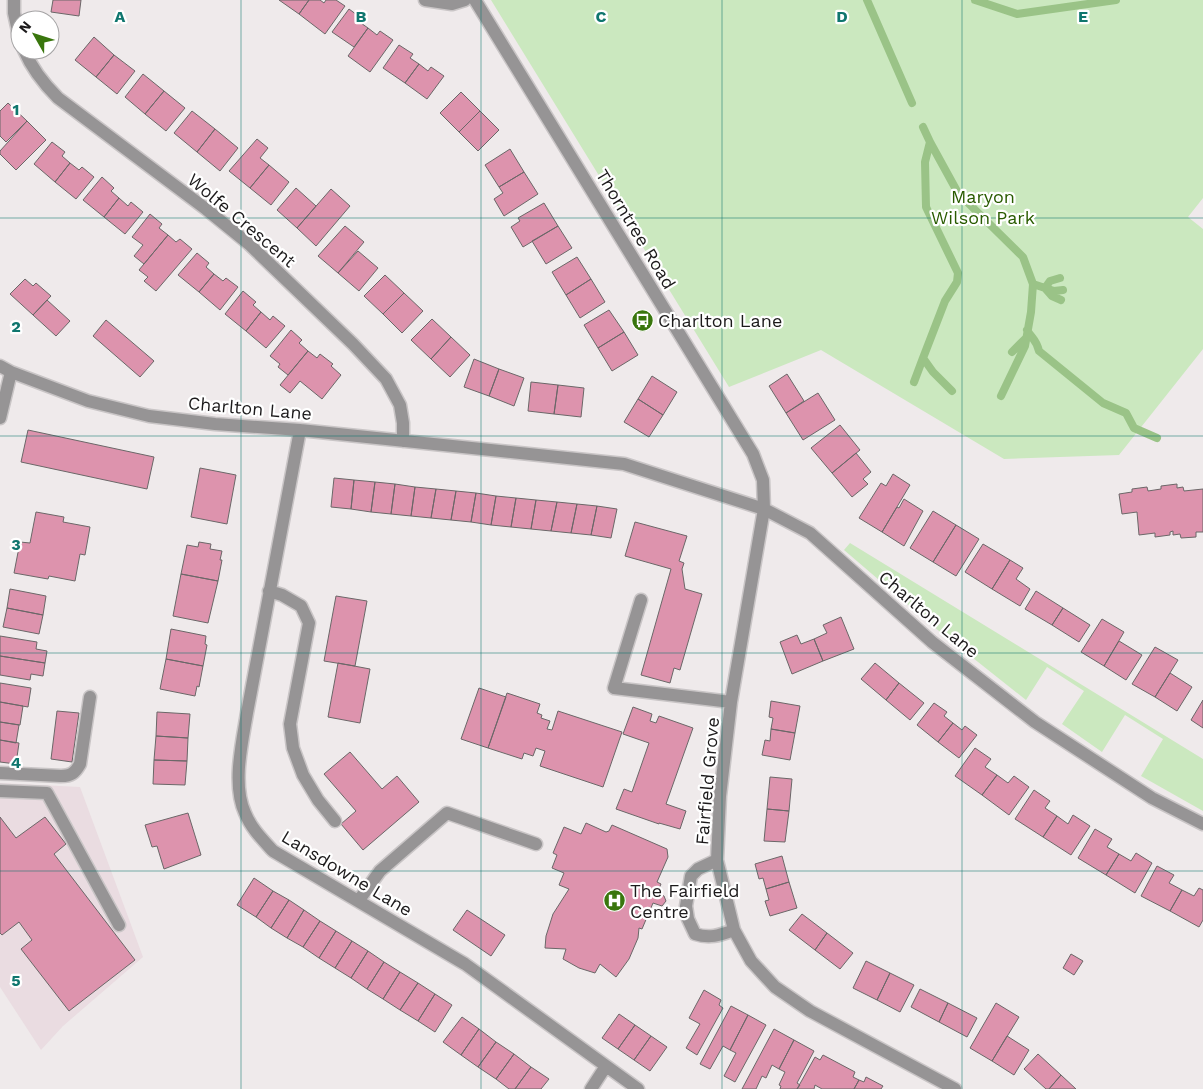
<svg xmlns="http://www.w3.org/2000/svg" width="1203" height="1089" font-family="'Work Sans',sans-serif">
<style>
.built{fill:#eadce1}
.green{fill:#cbe8bf}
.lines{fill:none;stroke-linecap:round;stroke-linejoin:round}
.stream{stroke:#9ac387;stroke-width:8}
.building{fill:#dd93ad;stroke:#6b6768}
.minor-casing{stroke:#c9c5c6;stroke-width:15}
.minor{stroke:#969495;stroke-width:12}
.grid{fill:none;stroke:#0f766e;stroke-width:1;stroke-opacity:0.55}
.labels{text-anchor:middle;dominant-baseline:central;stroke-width:4.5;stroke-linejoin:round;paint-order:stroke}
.park-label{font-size:18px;fill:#295b00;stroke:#fff}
.street-label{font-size:18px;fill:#1c1a1b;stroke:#fff}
.poi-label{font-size:18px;fill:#1c1a1b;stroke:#fff;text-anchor:start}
.grid-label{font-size:16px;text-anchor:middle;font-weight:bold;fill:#0f766e;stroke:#fff;stroke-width:4.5;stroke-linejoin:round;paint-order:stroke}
</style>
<rect width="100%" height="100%" fill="#efeaeb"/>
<!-- built -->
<path class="built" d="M0,783l80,4 63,170 -80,69 -22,24 -41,-63z"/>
<!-- green -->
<path class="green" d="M491,0h712v198l-15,19 15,12v120l-84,106 -115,4 -183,-109 -92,37z
M850,543l353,216v52l-62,-35 22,-37 -38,-24 -23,37 -40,-28 22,-33 -37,-24 -21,33 -92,-73 -90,-77z"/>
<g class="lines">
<!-- stream -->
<path class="stream" d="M867,0l45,103
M975,0l42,14 99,-14
M923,127l7,15 -5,20 1,45 32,66 -1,9 -12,19 -22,57 10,14 19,19
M930,142l28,51 65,64 10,27 -2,28 -6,34 -24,50
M1060,278l-10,3 -5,7 7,8 9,4
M1033,284l21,7 9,-1
M1027,330c6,10 9,9 12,21l64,52 23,10 8,15 23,10
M1012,352l14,-14
M914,382l9,-24"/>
</g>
<!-- building -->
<path class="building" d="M53,0h28l-2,16 -28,-4z
M279,0h30l-10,14z
M309,0h11l4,3 2,-3h10l9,6 -20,28 -26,-20z
M349,9l12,9 -3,3 10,7 -14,19 -22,-15z
M368,28l9,7 3,-4 13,9 -23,32 -22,-16z
M94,37l20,18 -18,22 -21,-17z
M399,45l14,9 -3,4 9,6 -14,19 -22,-15z
M114,55l21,16 -18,23 -21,-17z
M419,64l9,7 3,-4 13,9 -17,23 -22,-16z
M143,74l21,17 -19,23 -20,-17z
M164,91l21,17 -19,23 -21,-17z
M461,92l19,19 -21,21 -19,-19z
M8,103l19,18 -21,21 -6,-6v-25z
M192,111l23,18 -18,23 -23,-19z
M480,111l19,19 -21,21 -19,-19z
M27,121l19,19 -30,30 -16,-16v-3z
M215,129l23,19 -18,23 -23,-19z
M257,139l11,9 -8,10 9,7 -19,23 -21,-17z
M52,142l13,10 -3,4 8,7 -15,19 -21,-18z
M510,149l14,23 -25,15 -14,-22z
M70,163l9,7 3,-3 12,10 -18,22 -21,-17z
M269,165l20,17 -18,23 -21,-17z
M524,172l14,22 -34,22 -10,-17 9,-6 -4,-6z
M102,177l12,11 -3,3 8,7 -15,19 -21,-17z
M296,188l20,18 -19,22 -20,-18z
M331,189l19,17 -34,40 -19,-18z
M119,198l9,8 3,-4 12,10 -18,22 -21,-17z
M544,203l14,23 -35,21 -12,-20 9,-6 -2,-3z
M150,214l12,10 -3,4 9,7 -24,29 -10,-8 9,-11 -11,-8z
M345,226l19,16 -26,31 -20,-17z
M558,226l14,22 -26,16 -14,-23z
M168,235l8,7 4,-3 12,10 -36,42 -12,-10 4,-4 -9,-7z
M358,251l20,17 -19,23 -21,-18z
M197,253l12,10 -3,4 8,7 -15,18 -21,-17z
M577,257l14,22 -25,16 -14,-23z
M214,274l9,7 3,-3 12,9 -18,23 -21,-18z
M385,275l19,18 -21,21 -19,-18z
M25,279l8,7 3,-3 15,13 -18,19 -23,-21z
M591,279l14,23 -25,16 -14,-23z
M243,291l13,11 -3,3 8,7 -15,19 -21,-17z
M404,293l19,18 -21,22 -19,-19z
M47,300l23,21 -14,15 -23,-21z
M609,310l15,22 -26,16 -14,-23z
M261,312l9,8 3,-4 12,10 -19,22 -20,-17z
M432,319l19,18 -20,22 -20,-19z
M106,320l48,41 -14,16 -47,-41z
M291,330l11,10 -3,3 9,8 -20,24 -10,-8 2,-3 -10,-8z
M624,332l14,23 -26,16 -14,-23z
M451,337l19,18 -20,22 -19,-18z
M308,351l9,7 3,-4 13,10 -2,2 10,9 -19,24 -22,-18 -10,12 -10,-8z
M474,359l25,10 -10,27 -25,-9z
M499,369l25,9 -10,28 -25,-10z
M787,374l17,27 -18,12 -17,-27z
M652,376l25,16 -14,23 -25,-16z
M531,382l27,3 -4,29 -26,-3z
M558,385l26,3 -3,29 -27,-3z
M818,393l17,27 -32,20 -17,-27z
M638,399l25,16 -14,22 -25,-15z
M840,425l20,25 -28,23 -21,-25z
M28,430l126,27 -7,32 -126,-27z
M856,453l15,19 -8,7 5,5 -16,13 -20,-24z
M200,468l36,7 -9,49 -36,-7z
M893,474l17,11 -28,47 -23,-14 22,-35 5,3z
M334,478l20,2 -3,29 -20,-2z
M354,480l21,2 -4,30 -20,-3z
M375,482l20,2 -4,30 -20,-2z
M395,484l20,3 -4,29 -20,-2z
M1177,484v4l6,-1 1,4 19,-2v43h-7v5l-15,1 -1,-4 -7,1v-4l-3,1v3l-15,2v-4l-16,2 -2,-23 -15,2 -3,-20 13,-2v-3l15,-2 1,4 13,-2v-3z
M415,487l21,2 -5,29 -20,-2z
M436,489l20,2 -5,29 -20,-2z
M456,491l20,2 -5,29 -20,-2z
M476,493l20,3 -5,29 -20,-3z
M496,496l20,2 -5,29 -20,-2z
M516,498l20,2 -5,29 -20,-2z
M904,499l19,12 -19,35 -22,-14 15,-25 2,1z
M536,500l21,2 -6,29 -20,-2z
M557,502l20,2 -6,29 -20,-2z
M577,504l20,2 -6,29 -20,-2z
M597,506l20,3 -6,29 -20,-3z
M933,511l23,14 -23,37 -23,-14z
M36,512l28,5 -1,5 27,5 -5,28 -5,-1 -5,27 -26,-5 -1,3 -34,-6 6,-31 10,1z
M635,522l52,14 -8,25 5,2 -2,6 3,20 17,5 -22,76 -6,-2 -4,15 -29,-8 30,-106 -46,-13z
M956,525l23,14 -23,37 -23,-14z
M199,542l12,2 -1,5 12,2 -2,9h2l-4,21 -37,-7 6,-29 11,2z
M983,544l27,16 -18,29 -27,-17z
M1010,560l13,8 -7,11 14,10 -10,17 -28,-17z
M181,574l37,7 -10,42 -35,-7z
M10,589l36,7 -3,19 -36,-7z
M1036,591l27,17 -11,17 -27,-16z
M336,596l31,5 -12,65 -31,-5z
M7,608l36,7 -4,19 -36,-7z
M1063,608l27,17 -11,17 -27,-17z
M841,617l13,32 -31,12 -9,-22 13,-6 -4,-8z
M1102,619l22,13 -20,34 -23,-14z
M171,629l35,7 -1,8 2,1 -4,21 -37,-7z
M797,635l4,9 13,-5 9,22 -31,13 -12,-32z
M0,636l37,6 -1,7 11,2 -2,12 -45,-7z
M1119,641l23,14 -16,25 -22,-14z
M1155,647l23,13 -23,37 -23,-13z
M0,656l45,7 -2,13 -12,-2 -1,6 -30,-5z
M166,659l37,7 -4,21 -2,-1 -2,10 -35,-7z
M338,663l32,6 -10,54 -32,-6z
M875,663l24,20 -13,17 -25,-21z
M1170,673l22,14 -15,24 -22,-14z
M0,683l31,5 -3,19 -28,-5z
M899,683l25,20 -14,17 -24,-20z
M479,688l27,9 -18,51 -27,-9z
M507,693l33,11 -3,9 5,2 -1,3 9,3 -3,8 5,1 6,-19 64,21 -19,55 -63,-21 5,-15 -9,-3 -3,8 -9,-3 -2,6 -34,-11z
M1203,700v28l-12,-8z
M771,701l29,5 -5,27 -24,-4 2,-11 -4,-1z
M0,702l23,4 -3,19 -20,-3z
M934,703l13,9 -3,4 9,7 -15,19 -21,-17z
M633,707l19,7 -2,7 6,2 3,-7 34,12 -27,76 20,7 -6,18 -21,-6v1l-43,-15 8,-20 8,3 17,-49 -26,-9z
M57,711l22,2 -7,49 -21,-3z
M157,712l33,2 -2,24 -32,-2z
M0,722l19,3 -3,18 -16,-3z
M953,723l9,7 3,-4 12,9 -18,23 -21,-16z
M771,729l24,4 -5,27 -28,-5 3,-15 5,1z
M156,736l32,2 -1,23 -33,-1z
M0,740l19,3 -3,21 -16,-2z
M975,748l16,11 -6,8 12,8 -15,20 -27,-19z
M350,752l32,37 15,-13 22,26 -56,48 -22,-26 15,-13 -32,-37z
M154,760l33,1 -2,24 -32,-1z
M997,775l11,8 6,-7 15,11 -20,28 -27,-20z
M770,777l22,2 -3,32 -22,-2z
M1034,790l16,11 -5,7 12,8 -14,21 -28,-18z
M767,809l22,2 -4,31 -21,-1z
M188,813l13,42 -37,14 -7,-23 -5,1 -7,-22z
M1073,815l17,11 -19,29 -28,-18 14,-21 11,8z
M0,817l16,21 29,-21 21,27 -12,10 81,106 -66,51 -48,-62 11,-9 -13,-18 -17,13 -2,-2z
M586,823l20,9 3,-1 3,-6 55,24 1,8 -11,25 4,2 -4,9 7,3 2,5 -4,5 -9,-3 -11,26 -3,-1 -1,10 -9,21 -13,18 -16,-13 -5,9 -16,-5 -16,-9 3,-10 -21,-1 1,-12 7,-22 16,-25 -10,-4 5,-12 -12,-5 5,-13 -4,-2 11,-26 17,7z
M1095,829l17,10 -5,8 12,7 -13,21 -28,-17z
M1136,853l16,10 -17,30 -29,-18 13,-21 12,7z
M782,856l7,26 -23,7 -3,-11 -4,1 -4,-15z
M1157,866l17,9 -5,8 13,7 -12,21 -29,-15z
M254,878l19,13 -17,26 -19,-12z
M789,882l8,26 -27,8 -5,-15 4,-1 -3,-11z
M1199,888l4,2v30l-4,7 -29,-16 12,-21 12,6z
M273,891l16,9 -18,28 -15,-11z
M289,900l15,10 -17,28 -16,-10z
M304,910l16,11 -17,26 -16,-9z
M467,910l38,25 -14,21 -38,-26z
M802,914l25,19 -12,17 -26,-20z
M320,921l16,10 -17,27 -16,-11z
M336,931l16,10 -17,27 -16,-10z
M827,933l26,20 -13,16 -25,-19z
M352,941l16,10 -17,27 -16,-10z
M368,951l16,11 -17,27 -16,-11z
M1071,954l12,7 -9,14 -11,-7z
M866,961l24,12 -13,27 -24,-12z
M384,962l16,10 -17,27 -16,-10z
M400,972l18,11 -18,27 -17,-11z
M890,973l24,12 -14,27 -23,-12z
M418,983l17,11 -17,27 -18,-11z
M920,989l28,14 -9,19 -28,-15z
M704,990l17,10 -2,5 4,3 -26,47 -11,-7 14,-24 -11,-6z
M435,994l17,11 -17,27 -17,-11z
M948,1003l29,15 -10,19 -28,-15z
M996,1003l23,14 -27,44 -22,-13z
M731,1006l17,9 -18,35 -7,-4 -13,23 -10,-5z
M619,1014l16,11 -17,24 -16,-11z
M748,1015l18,10 -31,57 -11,-6 12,-23 -6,-3z
M462,1017l17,12 -18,26 -18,-13z
M635,1025l16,11 -17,24 -16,-11z
M479,1029l17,13 -18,25 -17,-12z
M774,1029l20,11 -15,29 -7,-4 -6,13 -4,-2 -6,13h-14z
M651,1036l16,11 -17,24 -16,-11z
M1007,1036l22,14 -15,25 -22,-14z
M794,1040l20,11 -17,32 3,2 -3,4h-17l1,-3 -2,-1 6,-13 -6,-3z
M496,1042l18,12 -18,25 -18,-12z
M514,1054l17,13 -16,22h-6l-13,-10z
M1038,1054l23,21 -12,14h-3l-22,-20z
M823,1055l32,17 -2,5 6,3 -5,9h-32l-7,-4 -1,4h-17l18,-32 5,3z
M531,1067l18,12 -8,10h-26z
M1061,1075l15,14h-27z
M866,1077l17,9 -2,3h-27l5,-9 5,2z"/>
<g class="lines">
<defs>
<path id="minor" d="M14,0v13l6,27
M425,0l27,4 13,-4
M475,0l278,454 10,26 1,29 -33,193 -11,94 -3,64 17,70 17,31 24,26 35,24 145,78
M24,50c8,19 20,34 34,48l148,111 43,35 104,100 33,35 14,26 3,18v18
M0,366l11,6 77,29 61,15 66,8 85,6 324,34 140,45 46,24 122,109 103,80 117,76 51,26
M0,418l11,-46
M300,430l-53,283c-5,30 -15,72 -2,100 6,15 17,26 28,38l192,113 173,125
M269,591l13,4 19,11 8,17 -19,101 3,24 10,27 15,25 17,21
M641,600l-27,88 117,14
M0,773l61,3c10,0 14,-3 19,-12l10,-67
M0,791l47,2 72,132
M717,860l-19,9 -7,7 -5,30 2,13 7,15c15,5 25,1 39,-4
M359,900l21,-29 67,-58 89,31
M591,1089l15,-23"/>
</defs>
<!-- minor casing -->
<use href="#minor" class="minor-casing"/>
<!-- minor -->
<use href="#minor" class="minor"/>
</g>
<!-- grid -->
<path class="grid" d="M241,0v1089M481,0v1089M722,0v1089M962,0v1089M0,218h1203M0,436h1203M0,653h1203M0,871h1203"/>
<!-- icons -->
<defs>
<symbol id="bus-disc" viewBox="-11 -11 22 22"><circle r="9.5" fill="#39760d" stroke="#fff"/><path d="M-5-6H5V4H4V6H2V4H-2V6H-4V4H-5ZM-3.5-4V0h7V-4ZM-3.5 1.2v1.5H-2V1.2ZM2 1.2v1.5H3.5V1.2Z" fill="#fff"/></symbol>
<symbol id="hospital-disc" viewBox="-11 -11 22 22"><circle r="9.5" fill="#39760d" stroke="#fff"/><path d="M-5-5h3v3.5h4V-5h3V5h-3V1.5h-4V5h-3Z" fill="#fff"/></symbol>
</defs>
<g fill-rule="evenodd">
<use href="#bus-disc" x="630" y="308" width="25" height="25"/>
<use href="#hospital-disc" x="602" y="888" width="25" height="25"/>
</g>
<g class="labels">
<!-- park labels -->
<g class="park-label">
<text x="983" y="196">Maryon<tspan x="983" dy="21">Wilson Park</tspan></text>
</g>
<!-- street labels -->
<g class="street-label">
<text transform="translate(242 220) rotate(40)">Wolfe Crescent</text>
<text transform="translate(636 229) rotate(59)">Thorntree Road</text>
<text transform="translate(250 408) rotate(5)">Charlton Lane</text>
<text transform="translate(929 614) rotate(40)">Charlton Lane</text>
<text transform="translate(707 781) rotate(-85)">Fairfield Grove</text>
<text transform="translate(347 873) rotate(31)">Lansdowne Lane</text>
</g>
<!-- poi labels -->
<g class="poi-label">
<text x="658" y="320">Charlton Lane</text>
<text x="630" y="890">The Fairfield<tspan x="630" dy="21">Centre</tspan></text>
</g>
</g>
<g class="grid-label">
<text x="120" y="22">A</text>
<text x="361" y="22">B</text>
<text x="601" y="22">C</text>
<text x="842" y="22">D</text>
<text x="1083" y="22">E</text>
<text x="16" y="115">1</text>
<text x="16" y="332">2</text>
<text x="16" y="550">3</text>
<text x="16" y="768">4</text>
<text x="16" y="986">5</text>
</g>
<!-- north arrow -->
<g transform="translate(35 35) rotate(309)"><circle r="24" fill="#ffffff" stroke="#a4a3a4"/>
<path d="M0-4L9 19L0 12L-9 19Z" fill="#39760d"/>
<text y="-8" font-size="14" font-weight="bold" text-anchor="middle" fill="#1c1a1b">N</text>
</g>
</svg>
